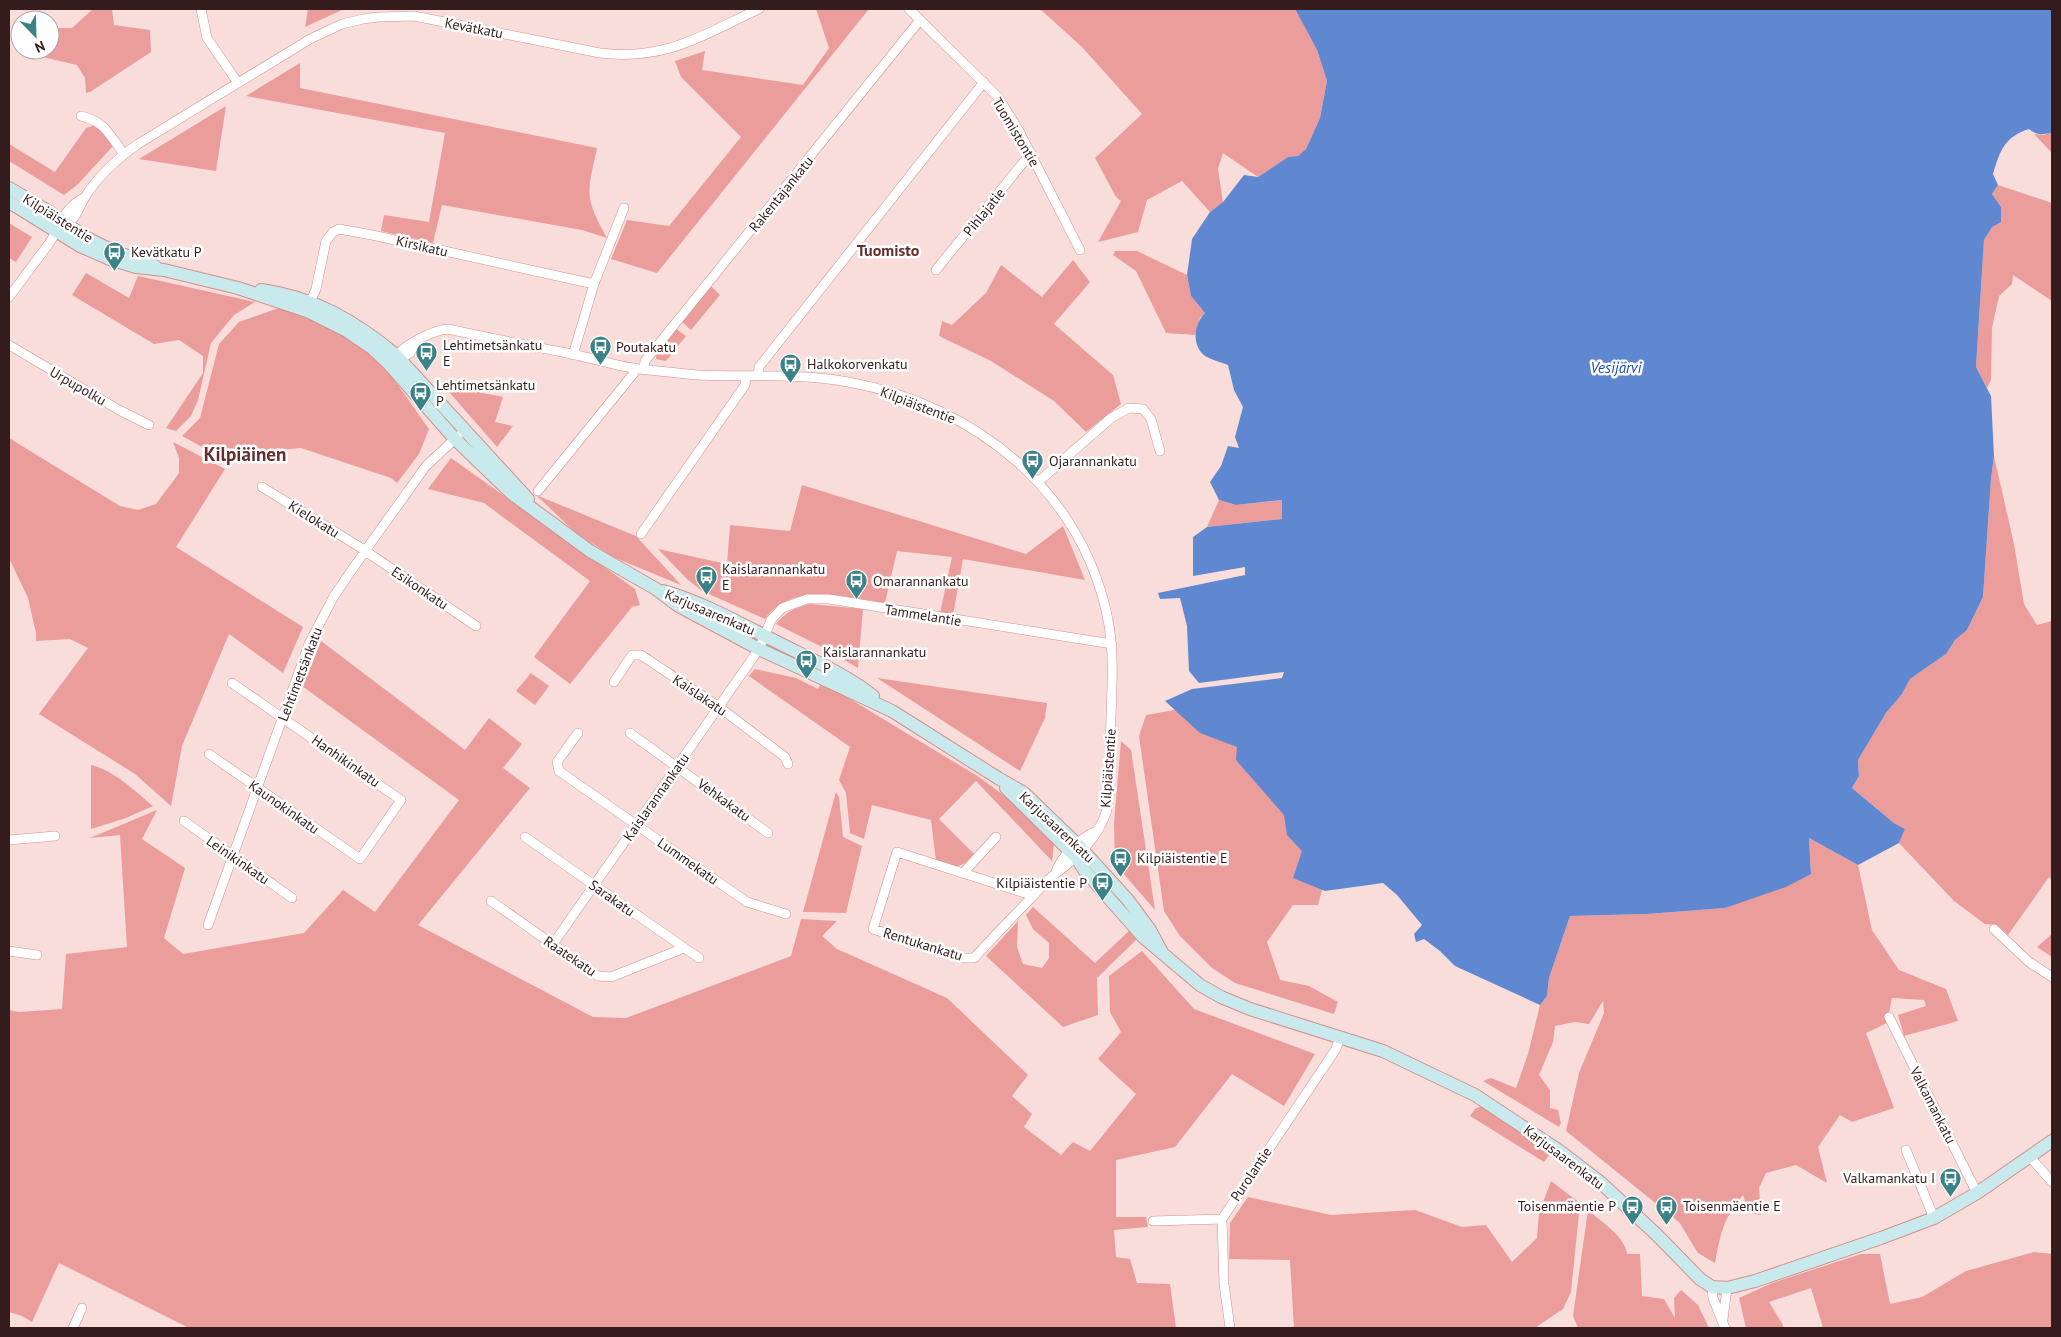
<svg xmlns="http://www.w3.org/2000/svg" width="2061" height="1337" font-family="'PT Sans',sans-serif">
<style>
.green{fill:#eb9d9b}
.water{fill:#5f88d1}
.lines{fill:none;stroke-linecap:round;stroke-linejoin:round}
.street-casing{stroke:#d2908e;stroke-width:10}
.secondary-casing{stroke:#d2908e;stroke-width:14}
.street{stroke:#fff;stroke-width:9}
.secondary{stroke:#c9eaec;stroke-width:12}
.labels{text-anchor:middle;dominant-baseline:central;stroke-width:5;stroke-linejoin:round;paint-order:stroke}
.street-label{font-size:14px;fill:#351c1c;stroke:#fff}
.poi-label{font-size:14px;fill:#351c1c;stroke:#fff;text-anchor:start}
.water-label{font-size:15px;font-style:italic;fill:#1c4da3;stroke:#fff}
.quarter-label{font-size:16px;font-weight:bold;fill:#652e2e;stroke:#fff}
.district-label{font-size:19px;font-weight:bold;fill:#652e2e;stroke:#fff}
</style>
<rect width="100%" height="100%" fill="#f9dddb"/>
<!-- green -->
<path class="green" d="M93,9h19l2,16 36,5 1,22 -61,40 -4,1 -1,-15 -8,-13 -56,-13 1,-2h28v-22h22z
M308,9h36l-39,18z
M816,9h53l-212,264 -46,-14 16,-39 42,6 72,-89 -60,-60 -6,-16 30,-10 -3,19 101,15 26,-37z
M1040,9h255l22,41 10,31 -7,37 -14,31 -8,7 -10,1 -30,20 -35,-24 -5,16 5,33 -13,10 -28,-31 -35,19 -9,32 -40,10 23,-41 -5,-4 -21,-39 47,-44 -60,-67z
M300,63v25l297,60c-10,46 -13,48 10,90l-25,-8 -140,-25 -9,38 -52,-12 3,-16 45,7 16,-89 -199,-37z
M226,106l-10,65 -77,-12z
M95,125l19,20 -37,40 -13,10 -55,-34v-17l46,28 31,-44z
M2050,133l2,2v18l-18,-19 9,1z
M1998,185l54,18v98l-39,-26 -1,9 -13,12 -7,32 -1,52 -4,8 -11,-21 8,-127 17,-33 -9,-13z
M9,223l23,14 -16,25 -7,-4z
M1115,251h22l50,24 4,21 14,17 -5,5 -5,17 -29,-2 -30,-62 -23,-16z
M1073,260l17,22 -36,42 59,51 8,29 -35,28 -32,-31 -63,-40 -52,-25 3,-15 10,4 34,-32 15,-28 41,32z
M86,273l43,25 9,-22 117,26 -21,13 -23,28 -13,57 -7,16 -15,15 -10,-3 37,-55v-17l-24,-16 -25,4 -82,-49z
M711,286l9,9 -29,35 -10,-9z
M279,308c35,12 74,29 101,56 17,17 35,46 49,65l-10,25 -22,29 -6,-5 -90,-30 -62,6 -7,9 -50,-27 18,-18 19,-74 20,-22z
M675,328l11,8 -20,25 -10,-2 1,-9z
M443,385l60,12 -8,25 18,4 -16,21z
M9,438l111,68 18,4 18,-6 23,-31v-15l-6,-16 52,27 -49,78 127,80 -20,46 -54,-39 -47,112 -11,60 -36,-32 -96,-60 49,-66 -18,-9 -34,2v-8l-8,-35 -19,-40z
M1994,456l20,88 10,60 13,21 15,-4v260l-3,-4 -41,58 -11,-10 -12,-1 -31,-23 -55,-58 6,-14 -11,-6 -42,-35 7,-12 -1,-16 28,-47 16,-19 8,-15 36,-25 9,-14 12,-10 16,-33 8,-118z
M451,458l184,131 5,16 -8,2 -62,77 -36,-27 56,-76 -106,-78 -56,-14z
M802,485l224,69 37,-28 22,54 -122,-21 -10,56 -13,-2 12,-56 -55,-6 -12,52c-39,-6 -93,-22 -120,16l-63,-28 -15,-12 -29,-30 69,15 3,-39 60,6z
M536,495l100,41 45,49 -68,-28 -38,-25z
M1219,500l17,5 47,-5 -1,19 -75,8z
M810,604l53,5 -5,59 -36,-21 -46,-23c10,-12 18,-16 34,-20z
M321,641l144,109 24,-32 33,26 -19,24 27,20 -112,137 175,92 33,1 165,-62 10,-37 36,2 -15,15 15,13 110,49 81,77 -16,21 20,18 -8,13 37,28 12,-13 17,9 46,-57 -38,-35 23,-27 -11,-20 -1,-36 33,-25 52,58 121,45 -31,52 -52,-32 -57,73 -59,13v57h30l2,10 -34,3 2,27 14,2 7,24 33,1 6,44h-987l-130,-65 -27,59 -10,-6 -13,-4v-302l10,2 43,-3 4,-55 61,-7 -7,-112 -30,3 67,-28 -15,29 43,29 -21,70 19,16 121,-21 39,-43 32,22 84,-112 -157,-114z
M755,669l41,9 22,11 4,-7 157,95 31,23 44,44 -2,17 -76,-80 -37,38 35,35c-14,16 -18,14 -38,7l-5,-41 -59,-15 -8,34 -14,-6 -4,-40 -7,-13 11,-33 -101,-71z
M531,673l18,13 -14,19 -19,-14z
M877,678l170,25 -2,15 -25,53z
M1241,697l81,193 -4,15h-25l-26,37 13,38 29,6 29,16 -4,12 -99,-31 -23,-15 -32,-32 -16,-25 -25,-175 7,-21 28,-5 9,-7z
M1121,741l10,9 24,160 -40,-46 -1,-41z
M91,765c24,6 44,26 62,41l-27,12 -35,11z
M836,792l3,5 4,40 19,9 -16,67 -43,-1z
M1809,838l49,27 14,65 27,40 47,19 12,32 -54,15 -6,-21 28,-9 -2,-6 -32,-2 -5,25 -21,10 28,75 -42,14 -12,-7 -22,32 9,36 -31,-18 -30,8 -7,15 2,27 -12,-2 -6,-18c-20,24 -22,37 -28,68l-17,-10 -19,-31 -113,-91 13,-58 25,-60 -1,-12 -14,23 -14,-2 -20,4 -2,16 -14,33 11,15v18l8,2 3,13 -2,4 -76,-46 8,-3 25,10 12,-34 12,-49 7,-9 2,-18 21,-62 77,-2 78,-6 86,-34z
M1033,907l62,56 35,-33 8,8 -41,40 1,37 -35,12 -77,-71 32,-35 -1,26 6,17 19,4 7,-10v-15l-16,-14 -7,-14z
M2052,934v23l-15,-10z
M1481,1106l69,48 -6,8 -74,-46 5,-7z
M1551,1181l29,22 -9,89 -8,17 -28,19h-241l-4,-68 -61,-1 1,-36 18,-26 83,18 84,-5 47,17 24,-2 26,37 25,-24 2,-25z
M1588,1210c12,11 37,26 39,44h13l2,42 22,3 11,19 -1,-20 7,-8 17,15 11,23h-131l-5,-12z
M2034,1252l18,2v74h-229l-12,-40 -42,14 14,23v3h-37l-7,-30 33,-15 89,-29h19l10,50 32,-7 44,-26z"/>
<!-- water -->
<path class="water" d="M1295,9h757v126l-2,-2c-9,2 -14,2 -21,-4 -25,8 -29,22 -36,45l5,11 -6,9 9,13v15l-9,5 -8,13 -8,127 15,29 3,60 -3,23 -8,118 -16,33 -12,10 -9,14 -36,25 -8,15 -16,19 -28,47 1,16 -7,12 42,35 11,6 -6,14 -41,22 -49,-27 2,36 -25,13 -61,21 -78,6 -77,2 -21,62 -2,18 -7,9 -85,-39 -15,-15 -16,-12 -8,3 -2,-8 8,-9 -25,-30 -14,-12 -58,8 -32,-13 9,-27 -15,-16 -3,-20 -48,-55 1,-13 -37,-14 -35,-32 27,-12 90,-11 2,-6 -85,11 -10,-12 -2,-45 -7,-28 -20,1 -2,-6 87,-18v-8l-52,9v-39l14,-10 75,-8v-19l-46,5 -17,-5 -9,-18 11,-16 7,-20 11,2 -4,-11 8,-30 -9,-17 -6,-25c-7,-3 -16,-5 -23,-9 -14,-11 -11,-32 0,-43l-14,-17 -4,-21 5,-36 18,-27 13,-10 21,-27 14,2 30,-20 10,-1 8,-7 14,-31 7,-37 -10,-31z"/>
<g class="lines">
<defs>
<path id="street" d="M201,9l6,29 31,45
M909,9l89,88 21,34 61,119
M81,116c25,6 28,19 43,38
M63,228c13,-9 15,-19 22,-31 13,-21 33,-39 53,-53l172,-105 32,-15 21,-5 16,-2 35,-1 186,37c66,8 102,-18 159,-44
M936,270l95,-117
M9,297c13,-17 26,-35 39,-52 14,-20 13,-35 37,-48
M308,307l8,-18 10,-48 7,-9 6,-3 33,6 222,49
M9,345l110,65 30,15
M573,355l21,-71 30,-76
M394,360c6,-14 39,-30 54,-31 41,9 82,17 124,25 22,5 44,12 67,15 19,2 38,4 58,6 50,2 101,-2 151,7 128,23 237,110 261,243 5,31 3,61 2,92 -1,31 -1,62 -4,93 -9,28 -29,47 -52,64 -9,7 -17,17 -25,25 -19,20 -38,39 -56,59h-12l-89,-29 24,-77 131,42 4,3
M396,362l14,-9 6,-11
M644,369l1,-8 275,-341
M758,376l1,-9 225,-285
M1038,482l73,-64 18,-10 14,1 8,10 9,32
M262,487l96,59 118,80
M538,491l96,-118 1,-5
M641,534l104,-149 1,-9
M614,682l18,-27h9l78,52 66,50 3,7
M578,733l-21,29 2,9 188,131 39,12
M630,733l138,100
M209,754l151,105 41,-59 -169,-117
M184,821l108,77
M525,837l174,121
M9,840l46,-4
M963,873l33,-36
M1055,874c7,-20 24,-35 43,-44
M491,901l107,75 13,1 73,-29
M208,925l101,-281 25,-48 31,-45 61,-85 32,-30
M1994,929l35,33 23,15
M553,944l197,-282 9,-13 12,-29 11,-12 25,-9h22l283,45
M9,951l28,4
M1889,1017l88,176
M1906,1150l28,68
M2030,1157l22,25
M1153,1221l69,-2
M1712,1287l1,11 12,30
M1723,1319l4,-31
M73,1328l9,-20
M1230,1328l-6,-44 -2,-65 114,-170 4,-12"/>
<path id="secondary" d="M9,188l39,23 37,26 26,13 44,16
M9,202l71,44 30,13 26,8 28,3 74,18 69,23 40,20 25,17 16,15 67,76 56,54 79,58 66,38 21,16 26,14 56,30 133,62 106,67 26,15 53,51 51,56 22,30 13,24
M261,290c53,7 94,31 135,65l132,144
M663,591c39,11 76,32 112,50 33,17 69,32 98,55
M1006,788l70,69 9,14 58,66 57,48 21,12 29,12 133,42 92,44 86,57 39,30 57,53 43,44 12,8 15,1 28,-7 126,-43 53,-20 43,-25 75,-52"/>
</defs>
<!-- street casing -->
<use href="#street" class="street-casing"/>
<!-- secondary casing -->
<use href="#secondary" class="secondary-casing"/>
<!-- street -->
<use href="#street" class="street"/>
<!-- secondary -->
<use href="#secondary" class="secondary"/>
</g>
<!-- icons -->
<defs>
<symbol id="bus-pin" viewBox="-11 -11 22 30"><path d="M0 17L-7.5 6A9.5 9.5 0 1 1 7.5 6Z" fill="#3a8287" stroke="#fff"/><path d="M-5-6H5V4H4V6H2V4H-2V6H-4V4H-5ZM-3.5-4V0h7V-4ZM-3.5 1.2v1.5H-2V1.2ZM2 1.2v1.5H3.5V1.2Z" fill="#fff"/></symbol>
</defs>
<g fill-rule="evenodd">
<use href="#bus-pin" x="102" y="240" width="25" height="34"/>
<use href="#bus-pin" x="588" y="334" width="25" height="34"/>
<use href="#bus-pin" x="414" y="340" width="25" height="34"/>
<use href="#bus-pin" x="778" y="352" width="25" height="34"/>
<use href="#bus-pin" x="408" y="380" width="25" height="34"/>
<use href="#bus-pin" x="1020" y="448" width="25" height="34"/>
<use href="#bus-pin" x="694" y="564" width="25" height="34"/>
<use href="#bus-pin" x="844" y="568" width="25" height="34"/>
<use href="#bus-pin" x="794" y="648" width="25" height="34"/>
<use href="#bus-pin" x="1108" y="846" width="25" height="34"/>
<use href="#bus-pin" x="1090" y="870" width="25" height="34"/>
<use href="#bus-pin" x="1938" y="1166" width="25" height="34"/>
<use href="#bus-pin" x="1620" y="1194" width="25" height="34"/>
<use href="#bus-pin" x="1654" y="1194" width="25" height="34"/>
</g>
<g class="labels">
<!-- street labels -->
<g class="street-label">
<text transform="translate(474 28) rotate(11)">Kevätkatu</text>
<text transform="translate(1016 132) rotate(59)">Tuomistontie</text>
<text transform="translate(781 194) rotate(-51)">Rakentajankatu</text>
<text transform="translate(984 212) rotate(-51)">Pihlajatie</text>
<text transform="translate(58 218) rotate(32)">Kilpiäistentie</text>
<text transform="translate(422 246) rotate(13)">Kirsikatu</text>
<text transform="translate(78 386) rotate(30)">Urpupolku</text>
<text transform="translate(918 405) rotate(21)">Kilpiäistentie</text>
<text transform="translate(314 519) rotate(32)">Kielokatu</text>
<text transform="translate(420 588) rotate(34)">Esikonkatu</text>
<text transform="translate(710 612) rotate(23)">Karjusaarenkatu</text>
<text transform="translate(923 615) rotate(9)">Tammelantie</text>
<text transform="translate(300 674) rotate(-69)">Lehtimetsänkatu</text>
<text transform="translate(700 695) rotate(34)">Kaislakatu</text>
<text transform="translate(346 761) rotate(35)">Hanhikinkatu</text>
<text transform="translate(1108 768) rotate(-86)">Kilpiäistentie</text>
<text transform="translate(656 797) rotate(-55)">Kaislarannankatu</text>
<text transform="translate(724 800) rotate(36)">Vehkakatu</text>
<text transform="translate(284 807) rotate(35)">Kaunokinkatu</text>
<text transform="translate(1057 827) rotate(43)">Karjusaarenkatu</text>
<text transform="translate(238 860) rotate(35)">Leinikinkatu</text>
<text transform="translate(688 861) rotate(35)">Lummekatu</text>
<text transform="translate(612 898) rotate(35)">Sarakatu</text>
<text transform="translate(923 944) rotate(17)">Rentukankatu</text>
<text transform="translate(570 956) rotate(34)">Raatekatu</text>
<text transform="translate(1933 1105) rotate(63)">Valkamankatu</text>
<text transform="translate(1564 1157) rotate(37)">Karjusaarenkatu</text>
<text transform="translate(1251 1174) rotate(-56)">Purolantie</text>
</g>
<!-- poi labels -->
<g class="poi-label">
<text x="131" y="252">Kevätkatu P</text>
<text x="443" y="345">Lehtimetsänkatu<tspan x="443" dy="16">E</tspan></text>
<text x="616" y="347">Poutakatu</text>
<text x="807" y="364">Halkokorvenkatu</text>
<text x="436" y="385">Lehtimetsänkatu<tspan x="436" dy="16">P</tspan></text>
<text x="1049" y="461">Ojarannankatu</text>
<text x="722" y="569">Kaislarannankatu<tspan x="722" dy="16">E</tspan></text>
<text x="873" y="581">Omarannankatu</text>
<text x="823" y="652">Kaislarannankatu<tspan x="823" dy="16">P</tspan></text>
<text x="1137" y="858">Kilpiäistentie E</text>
<text x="1087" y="883" text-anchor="end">Kilpiäistentie P</text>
<text x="1935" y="1178" text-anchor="end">Valkamankatu I</text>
<text x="1616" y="1206" text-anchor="end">Toisenmäentie P</text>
<text x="1683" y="1206">Toisenmäentie E</text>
</g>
<!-- water labels -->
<g class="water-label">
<text x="1616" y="367">Vesijärvi</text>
</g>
<!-- quarter labels -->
<g class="quarter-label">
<text x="888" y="250">Tuomisto</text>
</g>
<!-- district labels -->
<g class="district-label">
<text x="245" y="454">Kilpiäinen</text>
</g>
</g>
<!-- border -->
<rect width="2061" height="1337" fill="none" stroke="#351c1c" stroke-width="20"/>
<!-- north arrow -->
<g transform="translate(35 35) rotate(157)"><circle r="24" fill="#ffffff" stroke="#aea4a4"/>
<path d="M0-4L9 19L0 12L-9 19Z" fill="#3a8287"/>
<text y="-8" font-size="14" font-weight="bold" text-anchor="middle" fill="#351c1c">N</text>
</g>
</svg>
